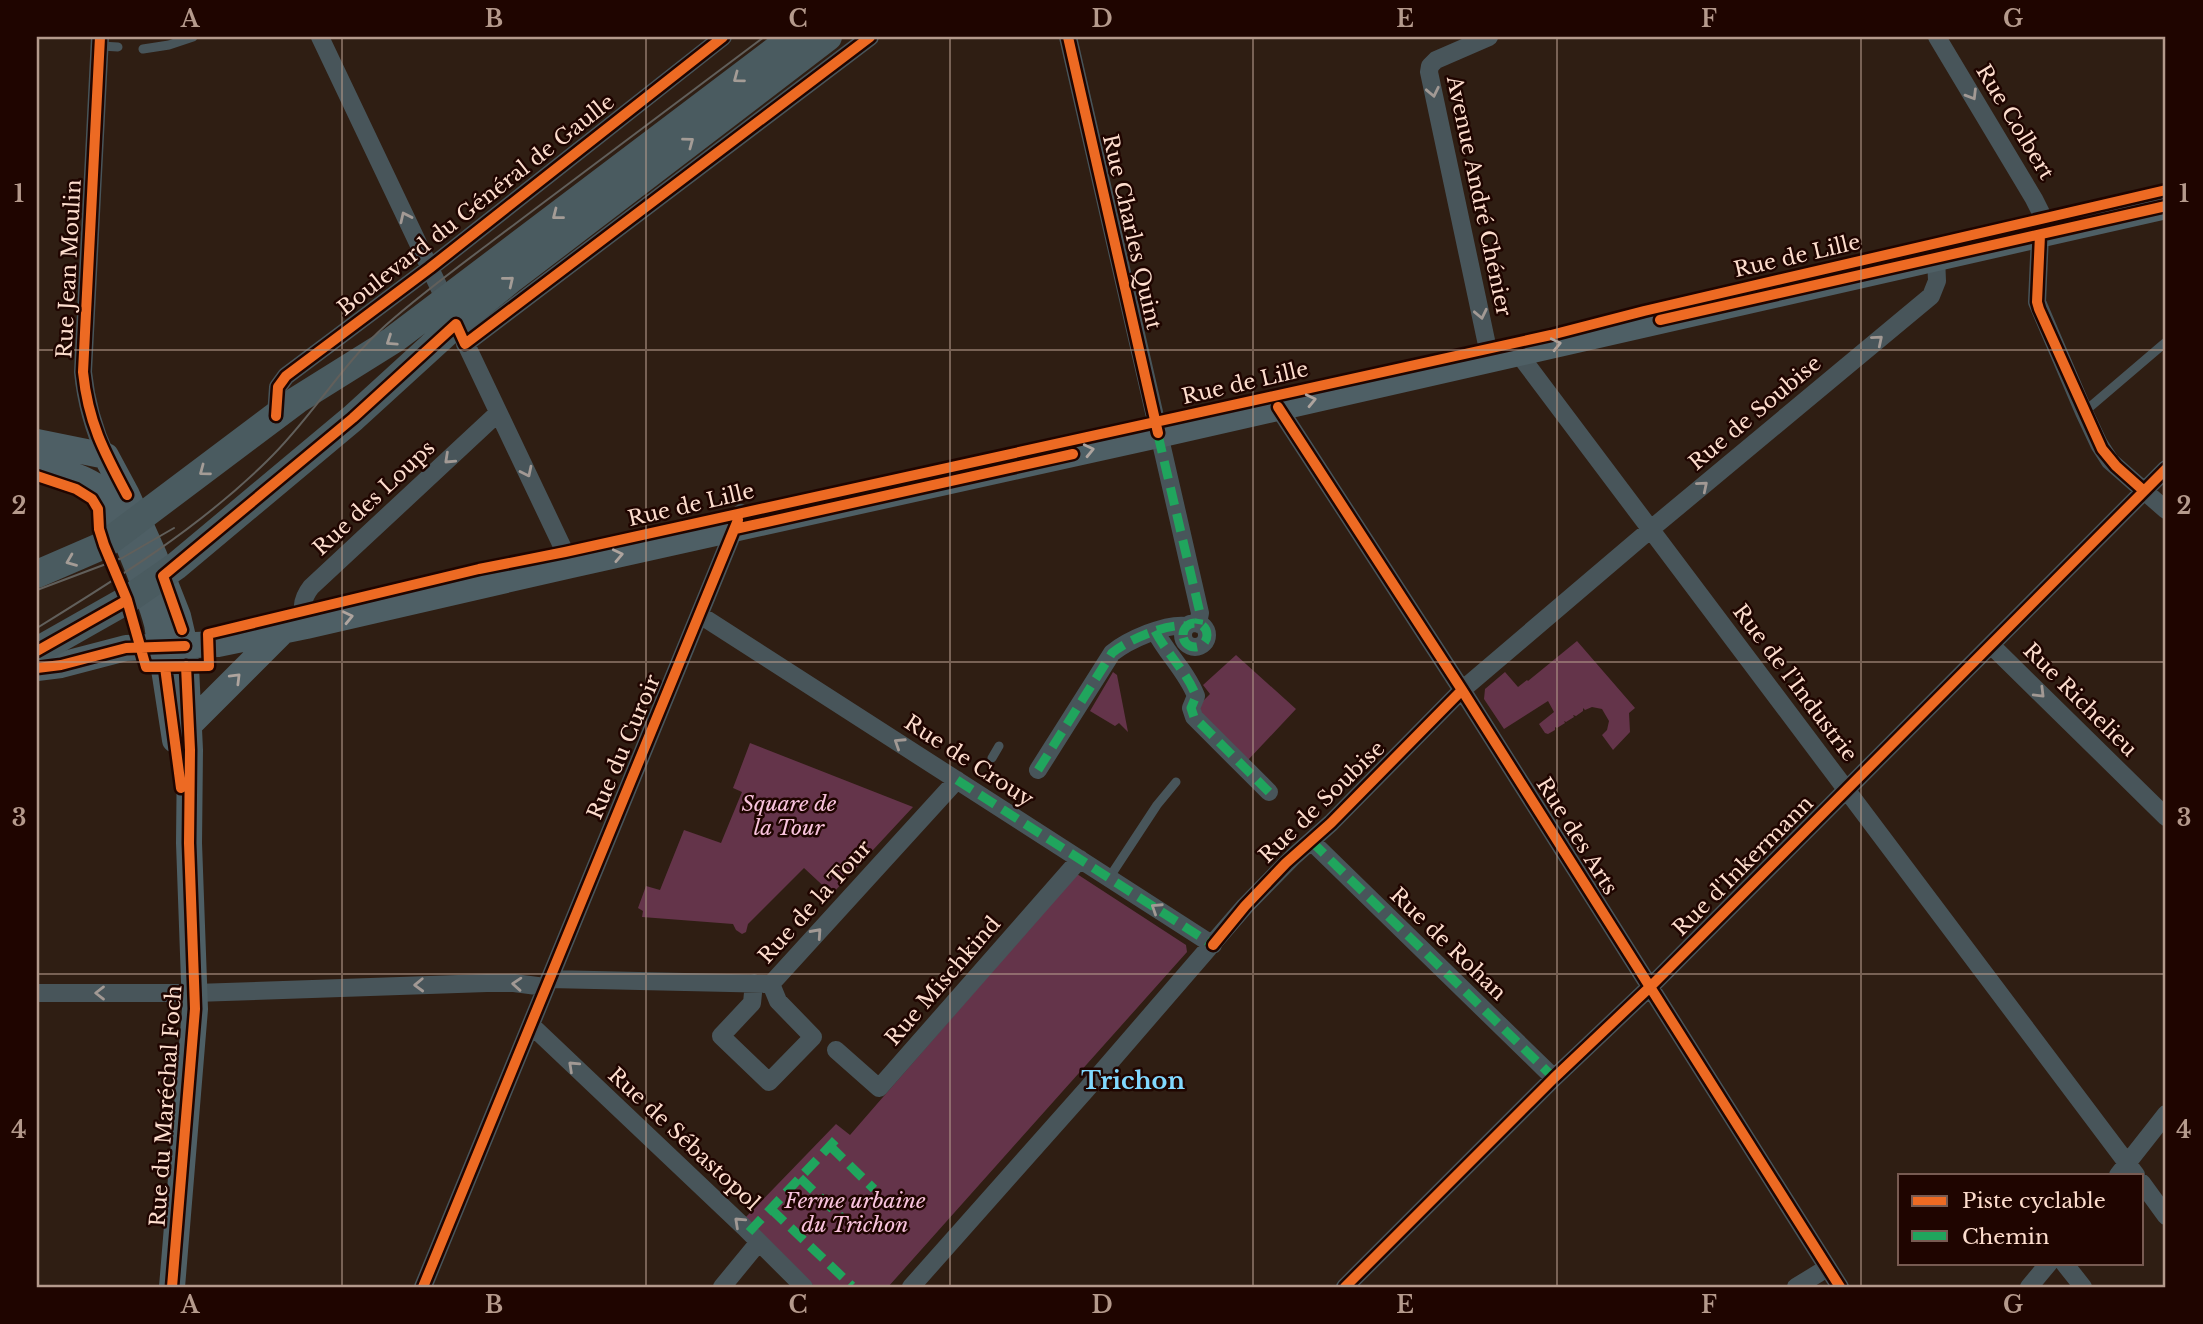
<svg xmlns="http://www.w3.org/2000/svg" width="2203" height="1324" font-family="'Libre Baskerville',serif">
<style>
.green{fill:#64344a}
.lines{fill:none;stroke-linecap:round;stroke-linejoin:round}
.lane{stroke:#48555a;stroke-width:9}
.street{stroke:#48555a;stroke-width:18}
.secondary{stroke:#4e5f65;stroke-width:26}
.primary{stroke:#4a5b60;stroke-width:28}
.tram{stroke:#615f5b;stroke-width:2}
.quiet{stroke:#20a55d;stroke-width:9;stroke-dasharray:18 9;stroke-linecap:butt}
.cycleway-casing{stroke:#1f0500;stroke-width:15}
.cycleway{stroke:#ed6a23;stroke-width:10}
.oneway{stroke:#a49c96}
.oneway2{stroke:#a29994}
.oneway3{stroke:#aea49e}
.grid{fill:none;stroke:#b59a8c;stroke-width:2;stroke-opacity:0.55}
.labels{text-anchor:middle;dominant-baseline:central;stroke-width:5;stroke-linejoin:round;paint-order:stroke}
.street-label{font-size:21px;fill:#fdddcd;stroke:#1f0500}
.park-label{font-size:21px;font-style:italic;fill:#f9c3dd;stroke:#1f0500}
.quarter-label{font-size:24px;font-weight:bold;fill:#81d9ff;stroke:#1f0500}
.neatline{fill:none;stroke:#b59a8c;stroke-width:2.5}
.grid-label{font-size:23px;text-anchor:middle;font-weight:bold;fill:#b59a8c}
</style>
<rect width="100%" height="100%" fill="#2f1e13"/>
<!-- green -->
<path class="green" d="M1577,641l58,67 -6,5 1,19 -17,18 -11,-15 5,-5 2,-9 -7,-12 -10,-2 -7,3 -2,-2v3l-7,5 -3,-1 1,2 -8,5 -2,-1 1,2 -8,5 -2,-1v3l-7,4 -3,-1 -6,-9 15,-12 -6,-11 -44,28 -20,-30 1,-10 20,-17 13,15 9,-7 1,1z
M1236,655l60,54 -48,51 -53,-51 15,-15 -7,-9z
M1113,672l4,3 11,57 -9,-9 -4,3 -25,-15z
M750,743l163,64 -81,87 -28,-26 -56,56 -2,8 -4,2 -6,-4 -3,-6 -91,-7 1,-6 -5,-3 8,-22 14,4 24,-60 37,13 21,-51 -9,-4z
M1077,874l109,71 1,7 -299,335h-73l-70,-69 91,-94 14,11z"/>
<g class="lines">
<!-- lane -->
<path class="lane" d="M101,46l17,1
M143,49l26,-4 24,-8
M2084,412l82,-70
M992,758l7,-12
M1109,878l48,-73 19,-23"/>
<!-- street -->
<path class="street" d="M100,37l-17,335c3,30 10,56 23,84
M320,37l251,528
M1068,37l132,576 -2,11
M1489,37l-53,23 -6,6 -1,6 61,287
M1937,37l97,162 17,34
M2040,235l-3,67 47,110 15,32 11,17 56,49
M465,344l405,-307
M1518,353l618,822
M1278,407l184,283 378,597
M276,416l2,-29 8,-11 144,-108 293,-231
M700,615l513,330
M1183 635a12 12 0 1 1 24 0a12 12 0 1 1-24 0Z
M306,626c-4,-15 -6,-25 5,-39l187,-174
M1155,631c12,23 32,41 41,65l-5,12 3,9 75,75
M1991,645l175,172
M1038,770l74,-117c16,-13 54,-30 75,-27
M1311,841l243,237
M549,979l222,5 186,-204
M754,983l-2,20 -31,33 48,46 44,-45 -35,-36 -7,-17
M37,993h158l292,-10h27l31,4
M531,1025l213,202 60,60
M836,1050l43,38 201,-229
M2118,1175l48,-61
M2142,1183l24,33
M2064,1263l19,24
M423,1287l318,-774
M722,1287l37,-45
M911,1287l175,-197 159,-184 48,-49 38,-34 131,-133 189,-161 280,-233 6,-15 -1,-24
M1345,1287l209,-209 96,-91 516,-518
M1796,1287l31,-19
M2029,1287l20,-24"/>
<!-- secondary -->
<path class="secondary" d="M37,442l69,14
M106,456l21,39 27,60 24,61 7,30 5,104 -1,93 6,166 -23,278
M37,465c19,6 40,9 57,20 19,12 56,113 63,139l18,116
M37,668l24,-3 65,-17 92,-4 88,-18 265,-61 587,-130 1008,-229
M189,725l94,-94"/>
<!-- primary -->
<path class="primary" d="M37,574l67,-29 193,-145 96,-60 400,-303
M37,651l90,-51 49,-34 177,-148 103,-94 54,-44 318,-243"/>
<!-- tram -->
<path class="tram" d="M37,590l85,-32 52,-30
M37,628c81,-50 162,-100 230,-167 44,-42 74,-96 119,-136 43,-38 91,-72 137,-107 81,-60 161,-121 241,-181"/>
<!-- quiet -->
<path class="quiet" d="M1158,435l42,178 -2,11
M1183 635a12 12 0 1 1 24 0a12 12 0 1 1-24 0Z
M1155,631c12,23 32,41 41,65l-5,12 3,9 75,75
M1038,770l74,-117c16,-13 54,-30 75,-27
M957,780l256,165
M1311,841l243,237
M830,1146l44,43
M800,1178l43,41
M771,1209l81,77
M749,1232l92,-98"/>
<defs>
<path id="cycleway" d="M100,37l-17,335c5,50 21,80 44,123
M1068,37l90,396
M2040,235l-3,67 2,7 63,140 14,17 28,25
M1660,320l506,-114
M1278,407l184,283 378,597
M276,416l2,-29 8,-11 144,-108 293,-231
M37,476l39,13 16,10 6,10 1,20 5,16 23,55 19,67 63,-1 -1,-32
M735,529l338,-75
M182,630l-19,-54 190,-158 103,-94 9,20 405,-307
M208,634l271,-65 86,-17 986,-217 93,-24 522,-121
M37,651l90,-51
M165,667l16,121
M37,668l24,-3 65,-17 59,-2
M1213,945l32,-39 41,-43 45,-40 131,-133
M172,1287l23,-278 -6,-166 1,-93 -4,-84
M423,1287l315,-767
M1345,1287l209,-209 96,-91 516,-518"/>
</defs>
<!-- cycleway casing -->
<use href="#cycleway" class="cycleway-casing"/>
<!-- cycleway -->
<use href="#cycleway" class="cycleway"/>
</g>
<!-- one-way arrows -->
<defs><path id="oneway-chevron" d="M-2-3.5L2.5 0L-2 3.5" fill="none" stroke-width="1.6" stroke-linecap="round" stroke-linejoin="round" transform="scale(1.75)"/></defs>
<g class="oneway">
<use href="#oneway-chevron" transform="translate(738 78) rotate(143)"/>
<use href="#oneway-chevron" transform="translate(689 142) rotate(-37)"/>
<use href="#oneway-chevron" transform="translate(557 215) rotate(142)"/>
<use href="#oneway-chevron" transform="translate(509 281) rotate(-39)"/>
<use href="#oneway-chevron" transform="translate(391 341) rotate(146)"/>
<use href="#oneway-chevron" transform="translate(204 471) rotate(143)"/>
<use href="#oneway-chevron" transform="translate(71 561) rotate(158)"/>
</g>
<g class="oneway2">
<use href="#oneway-chevron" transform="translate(1433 92) rotate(78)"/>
<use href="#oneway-chevron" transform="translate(1972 95) rotate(59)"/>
<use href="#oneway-chevron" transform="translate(405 217) rotate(-115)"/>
<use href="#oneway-chevron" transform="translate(1481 314) rotate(78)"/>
<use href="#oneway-chevron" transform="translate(1878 340) rotate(-40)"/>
<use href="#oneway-chevron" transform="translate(449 459) rotate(137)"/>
<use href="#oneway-chevron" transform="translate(527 472) rotate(64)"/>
<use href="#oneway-chevron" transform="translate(1703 486) rotate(-40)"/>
<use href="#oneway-chevron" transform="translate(2040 693) rotate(45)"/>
<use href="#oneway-chevron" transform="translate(899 743) rotate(-147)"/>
<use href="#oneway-chevron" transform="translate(1156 908) rotate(-147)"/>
<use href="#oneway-chevron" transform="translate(817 933) rotate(-48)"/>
<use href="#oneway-chevron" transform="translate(517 984) rotate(-176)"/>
<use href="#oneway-chevron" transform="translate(419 985) rotate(178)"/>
<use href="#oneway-chevron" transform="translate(100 993) rotate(-180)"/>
<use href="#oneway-chevron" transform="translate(573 1066) rotate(-137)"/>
<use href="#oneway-chevron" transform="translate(739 1222) rotate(-137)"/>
</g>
<g class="oneway3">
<use href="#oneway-chevron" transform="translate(1556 344) rotate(-13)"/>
<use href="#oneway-chevron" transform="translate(1311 400) rotate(-13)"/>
<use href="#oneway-chevron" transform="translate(1089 450) rotate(-13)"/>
<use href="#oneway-chevron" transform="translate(618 555) rotate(-12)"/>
<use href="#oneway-chevron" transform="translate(348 617) rotate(-13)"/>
<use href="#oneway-chevron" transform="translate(236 678) rotate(-45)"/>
</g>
<!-- grid -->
<path class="grid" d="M342,37v1250M646,37v1250M950,37v1250M1253,37v1250M1557,37v1250M1861,37v1250M37,350h2129M37,662h2129M37,974h2129"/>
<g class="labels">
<!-- street labels -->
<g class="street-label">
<text transform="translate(2015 122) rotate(59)">Rue Colbert</text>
<text transform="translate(1479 196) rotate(78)">Avenue André Chénier</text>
<text transform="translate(476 205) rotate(-38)">Boulevard du Général de Gaulle</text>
<text transform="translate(1132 232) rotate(77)">Rue Charles Quint</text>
<text transform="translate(1797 256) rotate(-13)">Rue de Lille</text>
<text transform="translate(69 269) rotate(-87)">Rue Jean Moulin</text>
<text transform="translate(1245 383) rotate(-13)">Rue de Lille</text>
<text transform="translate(1755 413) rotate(-40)">Rue de Soubise</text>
<text transform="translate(374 498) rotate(-43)">Rue des Loups</text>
<text transform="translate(691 505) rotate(-13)">Rue de Lille</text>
<text transform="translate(1795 683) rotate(53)">Rue de l'Industrie</text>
<text transform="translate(2080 700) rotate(45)">Rue Richelieu</text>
<text transform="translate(624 747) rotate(-67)">Rue du Curoir</text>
<text transform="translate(969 761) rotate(33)">Rue de Crouy</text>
<text transform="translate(1322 802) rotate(-44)">Rue de Soubise</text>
<text transform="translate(1577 836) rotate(58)">Rue des Arts</text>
<text transform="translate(1743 866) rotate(-45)">Rue d'Inkermann</text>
<text transform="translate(815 902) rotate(-48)">Rue de la Tour</text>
<text transform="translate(1448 944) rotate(44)">Rue de Rohan</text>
<text transform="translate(943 981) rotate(-49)">Rue Mischkind</text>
<text transform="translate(166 1106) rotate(-86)">Rue du Maréchal Foch</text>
<text transform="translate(684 1139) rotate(43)">Rue de Sébastopol</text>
</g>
<!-- park labels -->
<g class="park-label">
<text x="789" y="804">Square de<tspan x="789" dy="24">la Tour</tspan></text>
<text x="855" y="1201">Ferme urbaine<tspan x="855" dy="24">du Trichon</tspan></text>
</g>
<!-- quarter labels -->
<g class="quarter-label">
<text x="1133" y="1080">Trichon</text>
</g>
</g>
<!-- border -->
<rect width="2203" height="1324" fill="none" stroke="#1f0500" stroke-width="77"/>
<!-- legend -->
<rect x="1898" y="1174" width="245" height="91" fill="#1f0500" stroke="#785b52" stroke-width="2"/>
<rect x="1912" y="1196" width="35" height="10" fill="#ed6a23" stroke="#785b52" stroke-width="2"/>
<text x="1962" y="1208" font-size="21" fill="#fdddcd">Piste cyclable</text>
<rect x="1912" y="1231" width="35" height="10" fill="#20a55d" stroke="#785b52" stroke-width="2"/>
<text x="1962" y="1244" font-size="21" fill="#fdddcd">Chemin</text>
<rect x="38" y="38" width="2126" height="1248" class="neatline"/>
<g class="grid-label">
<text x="190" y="27">A</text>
<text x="494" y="27">B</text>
<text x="798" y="27">C</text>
<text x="1102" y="27">D</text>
<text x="1405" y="27">E</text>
<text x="1709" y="27">F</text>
<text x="2013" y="27">G</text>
<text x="19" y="202">1</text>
<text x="2184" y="202">1</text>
<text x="19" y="514">2</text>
<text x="2184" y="514">2</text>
<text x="19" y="826">3</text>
<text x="2184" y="826">3</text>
<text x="19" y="1138">4</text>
<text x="2184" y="1138">4</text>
<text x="190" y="1313">A</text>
<text x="494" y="1313">B</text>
<text x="798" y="1313">C</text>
<text x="1102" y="1313">D</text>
<text x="1405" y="1313">E</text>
<text x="1709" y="1313">F</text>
<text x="2013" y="1313">G</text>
</g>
</svg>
